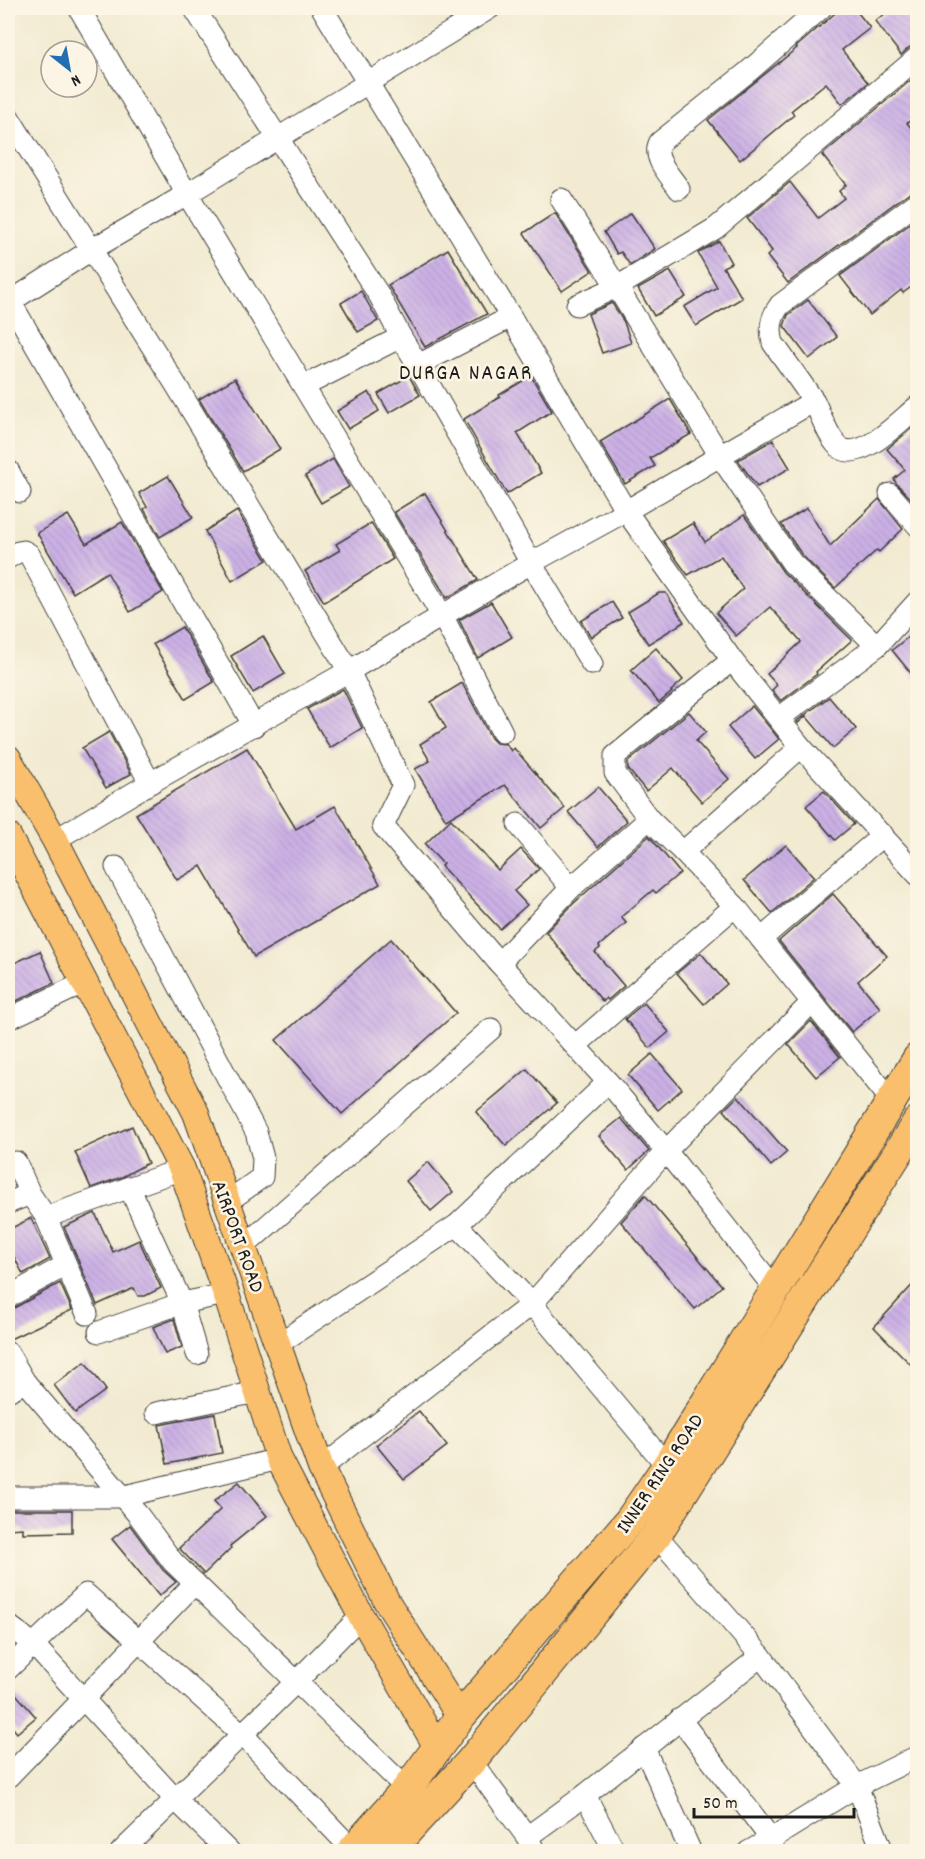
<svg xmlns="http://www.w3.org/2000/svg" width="925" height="1859" viewBox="0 0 925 1859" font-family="Dekko,sans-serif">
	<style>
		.building { fill: url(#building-back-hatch) }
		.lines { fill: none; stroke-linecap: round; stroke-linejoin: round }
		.minor-casing { stroke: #3c3b37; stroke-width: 23 }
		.major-casing { stroke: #3c3b37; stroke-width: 28 }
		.highway-casing { stroke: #3c3b37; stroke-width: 32 }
		.minor { stroke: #fff; stroke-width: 21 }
		.major { stroke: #f9bf6d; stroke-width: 26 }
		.highway { stroke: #f9bf6d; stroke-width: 30 }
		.labels { text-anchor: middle; stroke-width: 5; stroke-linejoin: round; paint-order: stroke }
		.street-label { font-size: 21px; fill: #1c1c1c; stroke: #fcf5e5 }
		.neighbourhood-label { font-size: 22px; letter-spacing: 1.5px; fill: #1c1c1c; stroke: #fcf5e5 }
	</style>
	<defs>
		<pattern id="building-back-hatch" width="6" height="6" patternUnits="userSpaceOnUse" patternTransform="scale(1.5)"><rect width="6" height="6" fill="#ccb1e6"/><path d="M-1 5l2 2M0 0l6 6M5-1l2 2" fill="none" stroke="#af98c5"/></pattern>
	</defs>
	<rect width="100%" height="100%" fill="#fcf5e5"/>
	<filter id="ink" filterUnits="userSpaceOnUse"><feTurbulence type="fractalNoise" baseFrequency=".0167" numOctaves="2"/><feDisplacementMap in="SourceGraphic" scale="12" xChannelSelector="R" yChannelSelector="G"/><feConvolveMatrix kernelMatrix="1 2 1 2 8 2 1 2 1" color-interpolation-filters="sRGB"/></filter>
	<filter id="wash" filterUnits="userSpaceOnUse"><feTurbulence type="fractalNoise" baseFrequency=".008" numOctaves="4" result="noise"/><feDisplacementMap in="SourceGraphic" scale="24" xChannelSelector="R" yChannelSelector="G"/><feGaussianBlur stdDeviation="1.35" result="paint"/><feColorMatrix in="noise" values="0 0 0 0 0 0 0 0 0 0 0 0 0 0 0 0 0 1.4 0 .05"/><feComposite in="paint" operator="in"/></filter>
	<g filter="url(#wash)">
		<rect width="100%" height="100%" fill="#f2ebd2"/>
		<g id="blocks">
			<g class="building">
				<path d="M841,8h13l16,20 -28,22 26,33 -26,21 -16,-21 -35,28 3,4 -54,45 -32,-40 89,-72 -1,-1z"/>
				<path d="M893,8h25v37l-8,2 -9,8 -26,-34z"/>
				<path d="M918,74v41l-11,8 11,13v53l-8,3 -122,91 -21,-27 5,-5 -25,-33 43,-36 28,36 26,-20 -5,-7 7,-6 -24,-30z"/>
				<path d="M555,213l37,58 -30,20 -38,-58z"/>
				<path d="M631,213l24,36 -25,16 -9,-13 -4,2 -13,-22z"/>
				<path d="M918,218v64l-15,11 -2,-3 -31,25 -30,-39z"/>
				<path d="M719,241l12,22 -8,4 19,31 -46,28 -12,-19 33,-20 -19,-34z"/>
				<path d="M448,249l39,65 -62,33 -37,-62z"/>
				<path d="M670,271l16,26 -32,19 -16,-27z"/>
				<path d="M361,291l17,30 -20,11 -17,-29z"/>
				<path d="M808,300l29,37 -28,22 -25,-33 4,-11z"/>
				<path d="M612,303l12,19 7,21 -29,10 -14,-39z"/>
				<path d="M409,376l11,19 -31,18 -11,-19z"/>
				<path d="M531,376l21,35 -35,22 24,40 -34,21 -43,-75 36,-22 -1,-2z"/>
				<path d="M235,378l45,71 -37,22 -44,-72z"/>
				<path d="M369,392l10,19 -31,18 -11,-18z"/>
				<path d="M670,399l21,35 -41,24 5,8 -30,18 -25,-42z"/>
				<path d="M918,423v83l-22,-23 -2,-4 11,-9 -18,-21z"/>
				<path d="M773,440l17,28 -33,19 -19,-27z"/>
				<path d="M333,459l16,28 -28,16 -16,-27z"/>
				<path d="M168,476l25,41 -33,20 -16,-28 3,-2 -8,-14z"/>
				<path d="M425,493l53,87 -31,18 -53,-86z"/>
				<path d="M879,499l24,30 -24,23 -2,-2 -42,38 -33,-33 -21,-31 26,-16 23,38z"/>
				<path d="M237,511l30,49 -35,21 -27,-50z"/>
				<path d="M68,515l18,29 36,-22 41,70 -33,20 -23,-40 -34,21 -36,-60z"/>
				<path d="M744,515l39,57 69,68 -36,32 1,2 -36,27 -9,-11 5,-5 -10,-11 34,-32 -1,-2 -30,-33 -34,29 -20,-23 27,-24 -22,-33 -33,19 -25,-34 30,-18 12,19z"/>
				<path d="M371,523l22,36 -69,43 -19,-31 35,-21 -4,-6z"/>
				<path d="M659,593h7l18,29 -36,22 -20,-32z"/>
				<path d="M491,602l21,35 -34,21 -19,-38z"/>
				<path d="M612,602l10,16 -31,19 -10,-16z"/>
				<path d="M182,627l32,55 -28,17 -33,-55z"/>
				<path d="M918,629v53l-26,-32z"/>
				<path d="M263,636l22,38 -32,19 -22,-37z"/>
				<path d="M656,648l27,32 -12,11 1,1 -13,11 -28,-33z"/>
				<path d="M462,683l29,55 5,5 10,1 5,7 3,-3 51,60 -24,20 -36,-43 -59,35 -31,-51 15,-8 -10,-17 26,-16 -15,-26z"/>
				<path d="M343,689l19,39 -32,20 -23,-39z"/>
				<path d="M829,697l27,32 -23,19 -27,-32 -8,7 -1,-2z"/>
				<path d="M752,706l27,33 -24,20 -27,-32z"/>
				<path d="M689,712l17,20 -10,9 33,38 -27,23 -29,-34 -27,23 -18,-22v-7z"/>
				<path d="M109,732l22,42 -25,14 -24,-40z"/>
				<path d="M247,748l49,81 39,-23 45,78 -126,73 -53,-91 -24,14 -41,-66z"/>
				<path d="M598,787l29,34 -29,26 -30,-35z"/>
				<path d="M824,791l30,33 -19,16 -29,-34z"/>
				<path d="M451,819l47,51 23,-21 18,20 -25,22 13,14 -27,24 -59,-63 2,-2 -18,-20z"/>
				<path d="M649,836l31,37 -24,20 -3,-3 -32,27 5,6 -27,23 1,2 -5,4 29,34 -16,14 -2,-2 -3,4 -57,-70 27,-28z"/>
				<path d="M786,845l28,32 -42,36 -28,-33z"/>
				<path d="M833,894l54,62 -29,25 22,27 -28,24 -73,-91z"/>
				<path d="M391,939l65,74 -114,101 -66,-74z"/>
				<path d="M40,951l14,32 -46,22v-39z"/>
				<path d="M701,953l26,31 -23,20 -27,-31z"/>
				<path d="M644,1003l25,29 -19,16 -25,-29z"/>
				<path d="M811,1021l29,36 -24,20 -28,-33z"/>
				<path d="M652,1054l30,35 -24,21 -30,-35z"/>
				<path d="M527,1069l30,34 -51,43 -30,-34z"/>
				<path d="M738,1096l49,56 -16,14 -47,-56z"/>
				<path d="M621,1118l28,33 -21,19 -29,-34z"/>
				<path d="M132,1126l16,37 -26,14 -31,11 -16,-36z"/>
				<path d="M428,1162l25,30 -22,19 -25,-30z"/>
				<path d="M645,1195l77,91 -27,23 -74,-87z"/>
				<path d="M95,1213l18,39 26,-12 22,48 -16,8h-7l-4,-8 -37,17 -33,-78z"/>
				<path d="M31,1218l19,41 -27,15 -15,-29v-15z"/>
				<path d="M918,1279v93l-44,-45z"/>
				<path d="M60,1283l12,27 -64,30v-30l6,-2z"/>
				<path d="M174,1319l8,28 -17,7 -12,-27z"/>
				<path d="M85,1362l21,28 -31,23 -21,-28z"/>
				<path d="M419,1411l28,35 -43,33 -28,-34z"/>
				<path d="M215,1414l7,39 -55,11 -8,-39z"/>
				<path d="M239,1482l28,34 -37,30 1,2 -27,26 -25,-26 42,-39 -7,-8z"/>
				<path d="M8,1510h64v22l-49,1v-5l-15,1z"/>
				<path d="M130,1525l33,45 13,12 -17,14 -47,-57z"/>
				<path d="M8,1685l28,32 -19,16 -9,-11z"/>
			</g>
		</g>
	</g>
	<g filter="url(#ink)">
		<use href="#blocks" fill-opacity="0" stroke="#3c3b37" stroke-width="1.5"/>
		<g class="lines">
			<defs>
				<g id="minor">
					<path d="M79,8l108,186 303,-186"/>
					<path d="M194,8l185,287 22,42 17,28 93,-48"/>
					<path d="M322,8l189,309 115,194 106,149 69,87 117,128"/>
					<path d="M8,116l168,269 173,286 54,114 -20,41 116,137 109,119 58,69 109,138"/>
					<path d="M679,189c-8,-13 -28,-31 -19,-47l89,-71 72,-63"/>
					<path d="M561,199l56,88 103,169 72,107 85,83 41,-45"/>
					<path d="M10,301l244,425"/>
					<path d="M8,303l83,-53 96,-56 256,423 59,115"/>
					<path d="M577,305l40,-18 99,-59 202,-171"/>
					<path d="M418,365l113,198 61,101"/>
					<path d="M304,386l97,-49"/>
					<path d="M814,401c7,14 12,31 22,43 20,25 65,-25 82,-38"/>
					<path d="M8,470l12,22"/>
					<path d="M890,494l28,32"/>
					<path d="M8,558l10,-6 6,-1 5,3 121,229"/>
					<path d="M779,718l98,-72"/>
					<path d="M518,824l53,64"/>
					<path d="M883,835l-122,104 130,161"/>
					<path d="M55,840l95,-57 199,-112 182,-108 95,-52 188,-110 -41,-58c-4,-15 -2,-26 7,-38l138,-103"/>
					<path d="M683,852l-34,-33 -34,-46v-17l117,-96"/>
					<path d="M116,867l140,265 7,26 -1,19 -35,25"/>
					<path d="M761,939l-26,-33 -52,-54 118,-105"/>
					<path d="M499,963l72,-75 78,-69"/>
					<path d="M8,1019l76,-36"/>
					<path d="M576,1045l159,-139"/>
					<path d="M16,1162l14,32 16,23"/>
					<path d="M129,1187l53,116 44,-9"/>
					<path d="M8,1203l22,-9"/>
					<path d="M457,1225l75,79 135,162"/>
					<path d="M243,1247l248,-218"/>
					<path d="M8,1297l58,-32"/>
					<path d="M87,1314l-41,-97 136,-48"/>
					<path d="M99,1332l83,-29 15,51"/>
					<path d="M278,1344l179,-119 151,-143"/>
					<path d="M8,1353l17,29 114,134 34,46 234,227"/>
					<path d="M8,1391l17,-9"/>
					<path d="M156,1413l101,-21"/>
					<path d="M321,1468l211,-164 134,-153 145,-148"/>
					<path d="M8,1497h113l158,-38"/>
					<path d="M656,1535l105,121 96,130 26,66"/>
					<path d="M8,1625l25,19 142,155 54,53"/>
					<path d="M8,1669l78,-75 156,140 111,116"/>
					<path d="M680,1719l91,120 3,12"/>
					<path d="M644,1748l47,104"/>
					<path d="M471,1761l56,76 8,15"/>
					<path d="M8,1777l187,-194"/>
					<path d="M585,1795l30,57"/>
					<path d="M527,1837l58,-42 176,-139"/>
					<path d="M121,1852l175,-170 65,-66"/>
					<path d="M748,1852l23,-13 86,-53 61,-30"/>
				</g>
				<g id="major">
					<path d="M8,758l47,82 141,273 125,355 66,134 73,115"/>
					<path d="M8,836l174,333 44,125 53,165 82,157 76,131"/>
				</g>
				<g id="highway">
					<path d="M351,1852l56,-63 53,-72 170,-197 37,-54 251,-408"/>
					<path d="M388,1852l83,-91 185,-226 262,-414"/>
				</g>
			</defs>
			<use href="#minor" class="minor-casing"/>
			<use href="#major" class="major-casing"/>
			<use href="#highway" class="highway-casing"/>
			<use href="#minor" class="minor"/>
			<use href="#major" class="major"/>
			<use href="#highway" class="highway"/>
		</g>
	</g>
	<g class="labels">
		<g class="street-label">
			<text transform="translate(239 1236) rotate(70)" y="7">AIRPORT ROAD</text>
			<text transform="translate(659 1473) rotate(-56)" y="7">INNER RING ROAD</text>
		</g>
		<g class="neighbourhood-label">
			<text x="466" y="379">DURGA NAGAR</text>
		</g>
	</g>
	<rect width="925" height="1859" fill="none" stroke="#fcf5e5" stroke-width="30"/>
	<g transform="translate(69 69) rotate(149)"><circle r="28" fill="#fcf5e5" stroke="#a29e95" stroke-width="1.5"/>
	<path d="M0-4.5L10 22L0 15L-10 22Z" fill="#1f6fb2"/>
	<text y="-9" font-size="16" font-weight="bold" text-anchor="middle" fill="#1c1c1c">N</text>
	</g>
	<path d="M694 1808v9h160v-9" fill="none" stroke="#1c1c1c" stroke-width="3"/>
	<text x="703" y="1808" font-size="18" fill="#1c1c1c" stroke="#fcf5e5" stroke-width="4.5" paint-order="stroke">50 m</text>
</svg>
